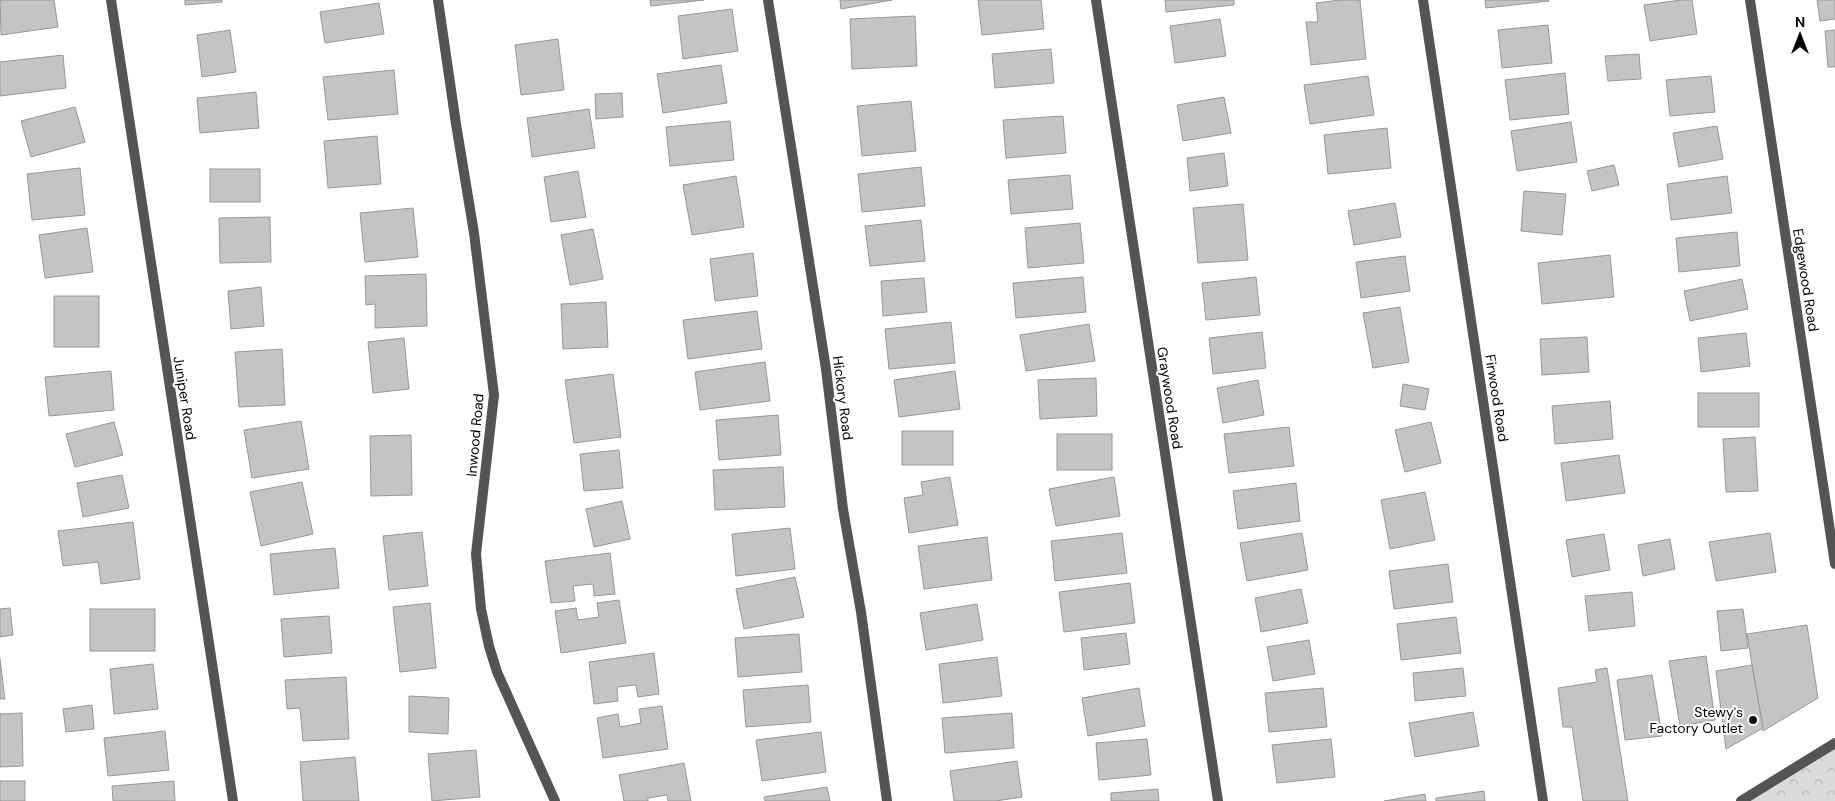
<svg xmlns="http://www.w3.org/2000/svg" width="1835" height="801" viewBox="0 0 1835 801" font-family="'DM Sans',sans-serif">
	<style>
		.forest { fill: url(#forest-crowns) }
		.building { fill: #c4c4c4; stroke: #989898 }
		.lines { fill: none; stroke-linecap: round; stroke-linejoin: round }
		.minor { stroke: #545454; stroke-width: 10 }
		.tertiary { stroke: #545454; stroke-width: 10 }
		.poi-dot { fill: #000; stroke: #fff; stroke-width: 2 }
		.labels { text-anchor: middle; stroke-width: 4; stroke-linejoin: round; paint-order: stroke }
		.street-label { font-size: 14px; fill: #000; stroke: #fff }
		.poi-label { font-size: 14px; fill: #000; stroke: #fff; text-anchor: end }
	</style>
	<defs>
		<pattern id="forest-crowns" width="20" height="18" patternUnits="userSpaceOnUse" patternTransform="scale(1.25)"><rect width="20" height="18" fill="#dbdbdb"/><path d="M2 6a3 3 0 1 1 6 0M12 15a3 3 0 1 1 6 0" fill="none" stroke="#bababa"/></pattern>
	</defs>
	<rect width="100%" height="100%" fill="#fff"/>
	<path class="forest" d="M1835,743v58h-94z"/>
	<g class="building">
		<path d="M0,0h54l4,27 -57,8z"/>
		<path d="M185,0h37v2l-37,3z"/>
		<path d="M650,0h54l-53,6z"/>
		<path d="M840,0h52l-51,9z"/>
		<path d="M978,0h63l3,29 -62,6z"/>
		<path d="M1165,0h69v5l-68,7z"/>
		<path d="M1340,0h20l6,59 -55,6 -5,-43h12l-2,-19z"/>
		<path d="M1485,0h64v1l-63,7z"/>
		<path d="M1681,0h11l5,34 -47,7 -6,-36z"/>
		<path d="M1817,0h18v19l-15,2z"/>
		<path d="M379,3l5,31 -59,9 -5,-31z"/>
		<path d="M732,9l6,42 -55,8 -5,-43z"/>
		<path d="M915,16l2,50 -65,3 -2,-50z"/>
		<path d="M1220,19l6,37 -51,7 -5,-37z"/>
		<path d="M1548,25l4,38 -50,5 -4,-38z"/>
		<path d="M230,30l6,42 -34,5 -5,-42z"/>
		<path d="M1835,30v37h-7l-3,-36z"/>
		<path d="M558,39l6,51 -43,5 -6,-50z"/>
		<path d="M1051,49l3,34 -59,5 -3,-34z"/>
		<path d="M1639,54l2,25 -33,2 -3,-25z"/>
		<path d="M63,55l3,33 -66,8v-34z"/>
		<path d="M721,65l6,38 -64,10 -6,-39z"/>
		<path d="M394,70l4,44 -70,6 -5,-43z"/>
		<path d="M1565,73l4,41 -59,6 -5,-40z"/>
		<path d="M1368,76l6,39 -64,9 -6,-39z"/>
		<path d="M1711,76l4,36 -45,4 -4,-36z"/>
		<path d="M256,92l3,36 -59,5 -3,-35z"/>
		<path d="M622,93l1,24 -27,2 -1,-25z"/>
		<path d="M1224,97l7,36 -48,8 -6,-36z"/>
		<path d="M911,101l5,50 -54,5 -5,-50z"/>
		<path d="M75,107l10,35 -54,15 -10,-36z"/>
		<path d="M589,109l6,39 -63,9 -5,-39z"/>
		<path d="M1063,116l3,37 -60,5 -3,-38z"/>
		<path d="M730,121l4,39 -64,6 -4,-39z"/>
		<path d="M1571,122l6,40 -60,9 -6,-40z"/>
		<path d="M1717,126l6,33 -44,8 -6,-34z"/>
		<path d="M1387,128l4,40 -63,6 -4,-39z"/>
		<path d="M377,136l4,48 -53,4 -4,-47z"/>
		<path d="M1224,153l4,33 -38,5 -3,-33z"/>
		<path d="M1614,165l5,20 -27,6 -5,-20z"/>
		<path d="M921,167l4,39 -63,6 -4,-38z"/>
		<path d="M80,168l5,47 -53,5 -5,-46z"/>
		<rect x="210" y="169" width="50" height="33"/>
		<path d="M578,171l8,46 -35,5 -7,-45z"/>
		<path d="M1070,175l3,34 -62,5 -3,-34z"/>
		<path d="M736,176l8,51 -52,8 -9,-50z"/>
		<path d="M1727,176l5,37 -61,7 -4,-36z"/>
		<path d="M1524,191l42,3 -4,41 -41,-4z"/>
		<path d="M1395,203l6,34 -47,8 -6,-34z"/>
		<path d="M1243,204l5,56 -50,3 -5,-55z"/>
		<path d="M413,208l5,49 -53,5 -5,-49z"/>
		<path d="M270,217l1,45 -51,1 -1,-45z"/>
		<path d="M921,220l4,41 -55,5 -5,-40z"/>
		<path d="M1080,223l4,40 -56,5 -3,-40z"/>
		<path d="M87,228l6,44 -48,6 -6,-43z"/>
		<path d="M593,229l10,50 -33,6 -9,-50z"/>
		<path d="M1737,232l3,34 -61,6 -3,-34z"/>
		<path d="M753,253l5,43 -43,5 -5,-42z"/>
		<path d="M1610,255l4,42 -72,7 -4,-41z"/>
		<path d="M1405,256l5,35 -49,7 -5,-36z"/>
		<path d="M426,274l1,52 -52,2v-24l-9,1 -1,-29z"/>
		<path d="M1083,277l3,35 -70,6 -3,-35z"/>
		<path d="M1256,277l4,38 -54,5 -4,-37z"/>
		<path d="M924,278l3,34 -44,4 -2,-35z"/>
		<path d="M1742,279l6,30 -58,12 -6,-30z"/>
		<path d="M261,287l3,39 -33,3 -3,-38z"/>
		<rect x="54" y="296" width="45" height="51"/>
		<path d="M606,302l2,45 -45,2 -2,-45z"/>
		<path d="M1400,307l9,55 -36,6 -10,-55z"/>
		<path d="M757,311l5,38 -74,10 -5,-39z"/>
		<path d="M951,322l4,41 -66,6 -4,-40z"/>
		<path d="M1089,324l6,37 -69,10 -6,-36z"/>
		<path d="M1262,332l4,36 -53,6 -4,-36z"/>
		<path d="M1746,333l4,33 -49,6 -3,-34z"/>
		<path d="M1587,337l2,35 -47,3 -2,-36z"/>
		<path d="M404,338l5,51 -36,4 -5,-51z"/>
		<path d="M282,349l3,56 -46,2 -4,-55z"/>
		<path d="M765,362l5,39 -70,9 -5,-38z"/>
		<path d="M111,371l3,39 -65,6 -4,-39z"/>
		<path d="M955,371l5,38 -61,8 -5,-37z"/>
		<path d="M613,374l8,63 -47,6 -9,-63z"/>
		<path d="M1096,378l1,38 -57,3 -2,-39z"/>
		<path d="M1258,380l6,35 -41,8 -6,-35z"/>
		<path d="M1403,384l26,5 -4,21 -25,-4z"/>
		<rect x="1698" y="393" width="61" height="34"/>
		<path d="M1610,401l3,38 -58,5 -3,-38z"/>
		<path d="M778,415l3,40 -62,5 -3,-40z"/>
		<path d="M301,421l8,48 -57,9 -8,-48z"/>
		<path d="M114,422l9,33 -48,12 -9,-33z"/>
		<path d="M1431,422l10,41 -36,9 -10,-42z"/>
		<path d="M1289,427l5,39 -65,7 -5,-39z"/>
		<rect x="902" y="431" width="51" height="34"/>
		<rect x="1057" y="434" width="55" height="36"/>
		<path d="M411,435l1,60 -41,1 -1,-60z"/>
		<path d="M1755,437l3,54 -32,1 -3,-53z"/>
		<path d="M619,450l4,38 -39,3 -4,-37z"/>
		<path d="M1619,455l6,38 -59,8 -5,-38z"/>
		<path d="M783,467l2,40 -70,3 -2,-40z"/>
		<path d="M122,475l7,33 -46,9 -6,-34z"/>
		<path d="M950,477l8,48 -49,8 -5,-35 19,-3 -2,-13z"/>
		<path d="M1114,477l6,39 -64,10 -7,-37z"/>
		<path d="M302,482l11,52 -52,12 -11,-54z"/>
		<path d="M1296,483l4,38 -62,8 -5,-38z"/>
		<path d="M1425,492l10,48 -45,9 -9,-49z"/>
		<path d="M622,501l8,38 -36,8 -8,-38z"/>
		<path d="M133,522l7,57 -39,5 -3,-22 -35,4 -5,-35z"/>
		<path d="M790,528l5,41 -59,7 -4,-42z"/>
		<path d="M422,532l6,54 -39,4 -6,-54z"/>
		<path d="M1122,533l5,40 -72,8 -4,-40z"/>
		<path d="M1302,533l6,37 -61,11 -7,-38z"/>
		<path d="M1770,533l6,39 -60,9 -7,-39z"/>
		<path d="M1604,534l6,36 -38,7 -6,-37z"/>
		<path d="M987,537l5,43 -68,9 -6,-43z"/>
		<path d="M1670,539l5,30 -32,7 -5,-31z"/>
		<path d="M335,548l4,40 -65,7 -4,-41z"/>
		<path d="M610,553l5,41 -21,2 -1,-12 -20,2 2,15 -24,2 -6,-42z"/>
		<path d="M1448,564l5,38 -59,7 -5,-38z"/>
		<path d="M795,577l9,40 -60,12 -8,-40z"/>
		<path d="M1130,583l5,40 -71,9 -5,-40z"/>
		<path d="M1301,589l7,34 -47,9 -6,-34z"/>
		<path d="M1632,592l3,34 -46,5 -4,-35z"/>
		<path d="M619,600l7,43 -65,10 -6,-42 21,-3 2,12 21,-3 -2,-14z"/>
		<path d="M430,603l6,65 -36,4 -7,-65z"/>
		<path d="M977,604l6,36 -57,10 -6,-37z"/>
		<path d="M10,608l3,27 -13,2v-28z"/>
		<rect x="90" y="609" width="65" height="42"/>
		<path d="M1743,609l5,39 -27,3 -4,-40z"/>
		<path d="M329,616l3,37 -48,4 -3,-38z"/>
		<path d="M1456,617l5,36 -60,7 -4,-36z"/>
		<path d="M1807,625l11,73 -55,33 -16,-97z"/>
		<path d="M1126,633l4,31 -46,6 -3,-32z"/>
		<path d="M799,634l3,38 -64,5 -3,-39z"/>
		<path d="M1309,640l6,34 -42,7 -6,-34z"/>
		<path d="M654,653l5,41 -21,3 -2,-12 -19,2 1,14 -24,3 -5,-42z"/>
		<path d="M1706,656l9,64 -35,6 -11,-65z"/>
		<path d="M997,657l5,39 -59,7 -4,-39z"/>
		<path d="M0,659l5,40h-5z"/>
		<path d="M153,664l5,45 -44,5 -4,-45z"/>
		<path d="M1752,665l11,63 -37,21 -10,-78z"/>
		<path d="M1463,668l3,28 -51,5 -2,-28z"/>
		<path d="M1607,668l21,133h-45l-11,-74h-9l-5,-39 39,-6 -2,-12z"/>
		<path d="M1652,675l10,61 -37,4 -8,-60z"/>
		<path d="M346,677l3,62 -46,2 -3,-33 -13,1 -2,-29z"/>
		<path d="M808,685l3,37 -65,5 -3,-37z"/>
		<path d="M1139,688l6,38 -57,10 -6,-38z"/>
		<path d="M1323,688l4,39 -58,5 -4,-39z"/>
		<path d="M409,696l40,2 -1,36 -39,-2z"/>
		<path d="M92,705l2,24 -28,3 -3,-23z"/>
		<path d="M662,706l6,43 -65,9 -6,-40 21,-4 2,13 21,-4 -2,-14z"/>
		<path d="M1473,712l6,34 -64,11 -6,-34z"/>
		<path d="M22,713l1,53 -23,1v-53z"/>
		<path d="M1012,713l2,35 -69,5 -3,-35z"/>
		<path d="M165,731l4,39 -61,6 -4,-38z"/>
		<path d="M821,732l5,40 -64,9 -6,-41z"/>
		<path d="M1147,739l4,36 -52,5 -3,-37z"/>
		<path d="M1331,739l4,38 -58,6 -5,-38z"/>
		<path d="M476,750l4,47 -48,4 -4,-47z"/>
		<path d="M355,757l4,44h-56l-3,-39z"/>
		<path d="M1017,761l5,36 -26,4h-42l-4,-30z"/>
		<path d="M684,763l7,38h-23l-1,-6 -19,3v3h-24l-5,-26z"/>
		<rect x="0" y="781" width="25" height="20"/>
		<path d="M174,781l1,20h-62l-1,-15z"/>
		<path d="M827,787l3,14h-65l-1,-4z"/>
		<path d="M1158,789l1,12h-48v-8z"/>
		<path d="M1484,791l1,10h-49v-3z"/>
		<path d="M1425,794l1,7h-42z"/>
	</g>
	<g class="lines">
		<g class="minor">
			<path d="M111,0l122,801"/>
			<path d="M438,0l18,124 18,109 20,162 -18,159 5,55 8,37 8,26 58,129"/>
			<path d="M768,0l58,369 17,140 18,103 26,189"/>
			<path d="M1096,0l122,801"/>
			<path d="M1423,0l120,801"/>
			<path d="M1750,0l85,564"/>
		</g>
		<path class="tertiary" d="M1741,801l94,-58"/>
	</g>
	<circle class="poi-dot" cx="1753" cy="720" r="5"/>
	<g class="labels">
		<g class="street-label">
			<text transform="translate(1806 280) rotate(81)" y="5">Edgewood Road</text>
			<text transform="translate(185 398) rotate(81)" y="5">Juniper Road</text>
			<text transform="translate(843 398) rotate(83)" y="5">Hickory Road</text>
			<text transform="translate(1170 398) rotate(81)" y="5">Graywood Road</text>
			<text transform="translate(1497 398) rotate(81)" y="5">Firwood Road</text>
			<text transform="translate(475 435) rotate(-85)" y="5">Inwood Road</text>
		</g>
		<g class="poi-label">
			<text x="1743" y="717">Stewy's<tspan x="1743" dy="16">Factory Outlet</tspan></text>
		</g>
	</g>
	<g transform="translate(1800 35)" stroke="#ffffff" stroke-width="4" paint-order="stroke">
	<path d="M0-4L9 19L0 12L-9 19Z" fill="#000000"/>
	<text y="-8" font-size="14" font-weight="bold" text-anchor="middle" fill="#000000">N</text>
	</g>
</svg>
